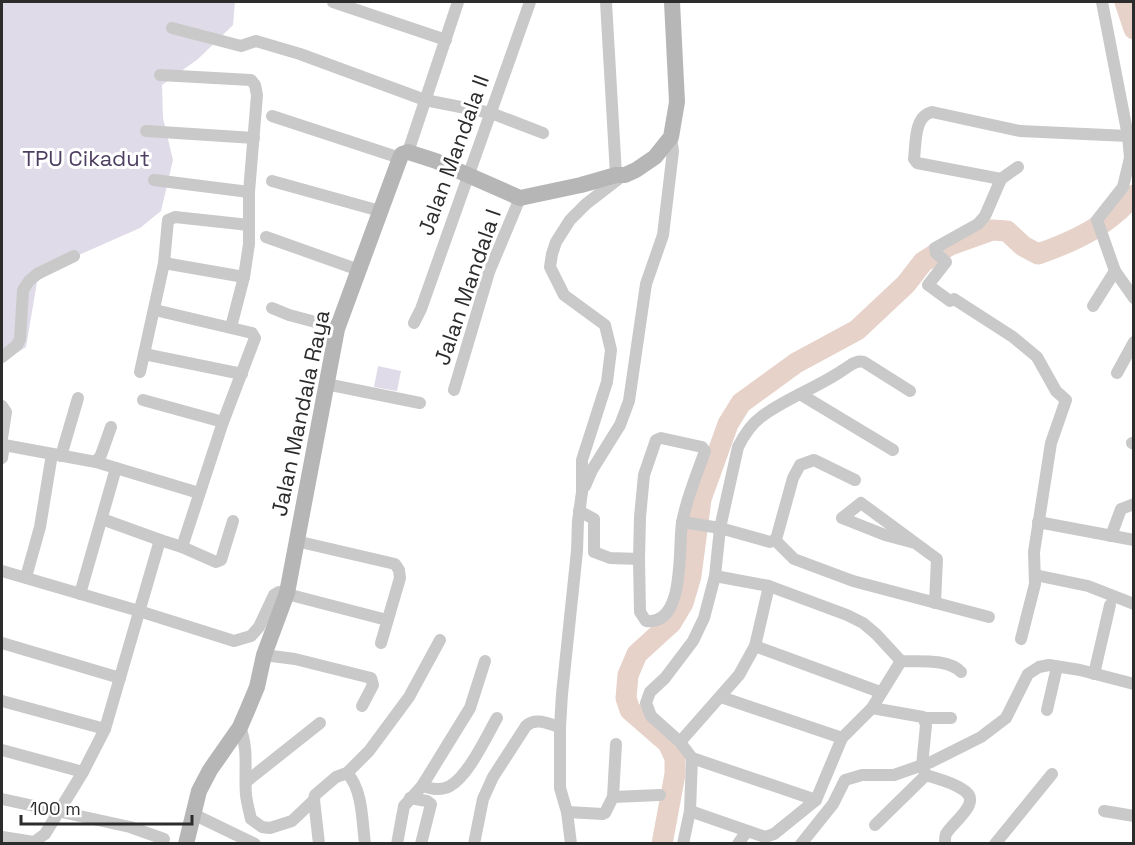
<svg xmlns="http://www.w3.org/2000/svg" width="1135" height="845" viewBox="0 0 1135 845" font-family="'Space Grotesk',sans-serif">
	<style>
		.green { fill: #e0dbe8 }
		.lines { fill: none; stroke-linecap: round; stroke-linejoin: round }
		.river { stroke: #e6d2c9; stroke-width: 21 }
		.street { stroke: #c9c9c9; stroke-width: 12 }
		.secondary { stroke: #b6b6b6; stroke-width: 16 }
		.labels { text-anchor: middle; stroke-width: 6; stroke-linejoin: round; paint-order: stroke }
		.street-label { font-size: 22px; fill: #2c2c2c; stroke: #fff }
		.park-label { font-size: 22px; fill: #4e3f62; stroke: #fff }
	</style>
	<rect width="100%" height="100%" fill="#fff"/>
	<g class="green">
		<path d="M2,2h233l-2,23 -35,34 -36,26 1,33 10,42 -12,51 -21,17 -77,34 -26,20 -11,65 -24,15z"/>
		<path d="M378,366l23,5 -4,20 -23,-4z"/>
	</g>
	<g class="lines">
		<g class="river">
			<path d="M1125,2l9,27"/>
			<path d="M662,844l13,-70v-16l-7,-15 -38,-33 -4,-12 2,-23 9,-21 34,-31 12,-20 8,-27 10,-77 27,-75 13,-21 55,-40 61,-33 49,-46 17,-22 27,-17 42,-15 15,1 16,15 15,8c38,-13 70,-29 96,-59"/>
		</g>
		<g class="street">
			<path d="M333,2l113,38"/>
			<path d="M606,2l10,173"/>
			<path d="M1102,2l26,134 2,22 -7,29 -26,33 18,51 19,27"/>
			<path d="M172,28l69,18 15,-5 44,13 125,46 66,13 52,20"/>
			<path d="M160,75l91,5 4,5 2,10 -8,97v52l-5,33 -13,50"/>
			<path d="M272,116l128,42"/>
			<path d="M146,131l108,7"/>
			<path d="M408,152l50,-150"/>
			<path d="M1018,167l-17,12 -16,37 -7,8 -43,24 1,5 10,9 -18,23 22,16 4,-2 59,38 24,20 19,34 10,9 -15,43 -17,109 1,32 -14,55"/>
			<path d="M1001,179l-84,-16 -3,-4c2,-16 0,-43 18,-47l88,19 108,5"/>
			<path d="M154,180l95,12"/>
			<path d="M272,181l108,30"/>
			<path d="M266,237l93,33"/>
			<path d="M164,263l80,14"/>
			<path d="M1093,306l22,-35"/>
			<path d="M272,308l17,7 49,13"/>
			<path d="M155,310l97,23 3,5 -32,84 -41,125 34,15 5,-2 12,-39"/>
			<path d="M414,323l7,-14 109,-307"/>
			<path d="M2,357l15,-12 3,-6 3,-49 6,-9 8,-7 37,-18"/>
			<path d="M140,372l4,-18"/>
			<path d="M1117,373l17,-31"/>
			<path d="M242,374l-98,-20 20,-91 4,-43 7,-3 74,8"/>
			<path d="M326,384l94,19"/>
			<path d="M454,390l35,-118 31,-74"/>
			<path d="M800,394l93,56"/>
			<path d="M143,400l80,22"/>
			<path d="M2,406l4,6 -4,26"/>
			<path d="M661,438l41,9 3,4c-8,23 -19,48 -23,72 -4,24 4,103 -36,98l-6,-9 -1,-53 1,-42 4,-42 12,-35z"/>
			<path d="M1132,443l2,1"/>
			<path d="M61,456l17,-58"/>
			<path d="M2,458l2,-13 92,17 103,31"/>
			<path d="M96,462l5,-7 10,-28"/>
			<path d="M585,486l7,-16 28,-45 9,-24 17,-117 17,-49 10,-84 -2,-14"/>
			<path d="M579,511l15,8v33l16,6 29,1"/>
			<path d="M102,519l58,21"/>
			<path d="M682,522l38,6 50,14 5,-2 2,-4 16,-58 7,-13 14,-5 41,20"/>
			<path d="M1038,522l96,18"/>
			<path d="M1111,536l10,-27 13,-5"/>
			<path d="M775,540l19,19 59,22 136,36"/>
			<path d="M296,541l99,23 4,6 1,8 -19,65"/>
			<path d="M915,543l-30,-8 -43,-17 19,-15 76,56 -2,44"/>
			<path d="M2,571l137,40 95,30 17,-5 8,-9 15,-32 5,-3 108,28"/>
			<path d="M1035,575l53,11 46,18"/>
			<path d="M715,576l54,10 78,29 16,8 13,11 25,27c17,1 47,-3 60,11"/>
			<path d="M26,577l14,-50 12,-73"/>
			<path d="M80,594l36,-126"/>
			<path d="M2,643l118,35"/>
			<path d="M755,646l125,46"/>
			<path d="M264,655l31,4 76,19 2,7 -11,21"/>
			<path d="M1094,674l16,-69"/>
			<path d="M721,697l121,41"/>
			<path d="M2,701l103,28"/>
			<path d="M872,708l51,9 3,8 -4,41 4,9c12,4 26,7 36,14 23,13 -10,33 -16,45 -1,2 -1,7 -1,10"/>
			<path d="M1047,710l10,-43"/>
			<path d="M924,718h27"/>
			<path d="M240,727c9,23 4,44 6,68 1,8 3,16 5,24l11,8 8,1 22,-7 22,-21 1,-5 21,-18 11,-4 22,-22 40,-54 31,-57"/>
			<path d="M680,742l59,-67 16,-29 14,-60"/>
			<path d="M2,750l81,22"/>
			<path d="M692,758l124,42"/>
			<path d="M347,773c16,17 15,48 18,71"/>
			<path d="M247,781l73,-58"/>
			<path d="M422,786c10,3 19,5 28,0 19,-11 36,-49 47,-68"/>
			<path d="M613,797l3,-53"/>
			<path d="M410,798l17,3 4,3 -10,40"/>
			<path d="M2,799l128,28 34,12"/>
			<path d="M314,800l5,44"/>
			<path d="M690,811l75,26 9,-3 42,-34 26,-62 30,-30 29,-47"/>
			<path d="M1104,811l30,5"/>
			<path d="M567,812l36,2 2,-1 8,-16 47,-2"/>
			<path d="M195,815l60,29"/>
			<path d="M875,825l51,-50"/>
			<path d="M2,837l32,5 11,-8 38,-62 22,-43 55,-189 22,7"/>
			<path d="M397,844l7,-38 18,-20 48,-78 15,-47"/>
			<path d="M474,844l9,-45 10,-22 33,-51c10,-9 22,-2 34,1"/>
			<path d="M571,844l-4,-32 -7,-24v-61l2,-33 15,-143 1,-30 4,-29v-32l25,-78 4,-32 -6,-25 -41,-30 -14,-28 2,-13 4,-12 14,-22 16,-16 35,-27"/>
			<path d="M683,844l7,-33 2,-53 -12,-16 -29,-26 -5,-13 4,-11 15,-14 28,-37 11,-23 11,-42 5,-48 18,-81c6,-12 12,-22 23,-30 25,-19 56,-29 82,-47 7,-4 12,-10 21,-8l46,29"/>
			<path d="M738,844l9,-13"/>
			<path d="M801,844l32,-40 12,-24 17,-5h32l37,-13 50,-25 25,-19 22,-44 11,-7 10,-2 31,5 54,14"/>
			<path d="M995,844l57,-70"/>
		</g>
		<path class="secondary" d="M186,844l13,-53 11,-21 30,-43 7,-16 10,-24 7,-32 23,-62 50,-264 63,-171 2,-4 6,-2 28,9 84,37 61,-13 35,-10h9l11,-5 19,-13 16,-20 6,-35 -5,-100"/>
	</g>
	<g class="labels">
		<g class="street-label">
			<text transform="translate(453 155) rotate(-70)" y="8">Jalan Mandala II</text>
			<text transform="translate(467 287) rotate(-71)" y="8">Jalan Mandala I</text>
			<text transform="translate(300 413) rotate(-78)" y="8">Jalan Mandala Raya</text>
		</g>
		<g class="park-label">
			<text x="86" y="166">TPU Cikadut</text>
		</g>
	</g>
	<rect width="1135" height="845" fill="none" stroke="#2c2c2c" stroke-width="6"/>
	<path d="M21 815v9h171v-9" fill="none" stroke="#2c2c2c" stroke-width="3"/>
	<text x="30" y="815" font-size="18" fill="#2c2c2c" stroke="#ffffff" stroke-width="4.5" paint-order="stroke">100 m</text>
</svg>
